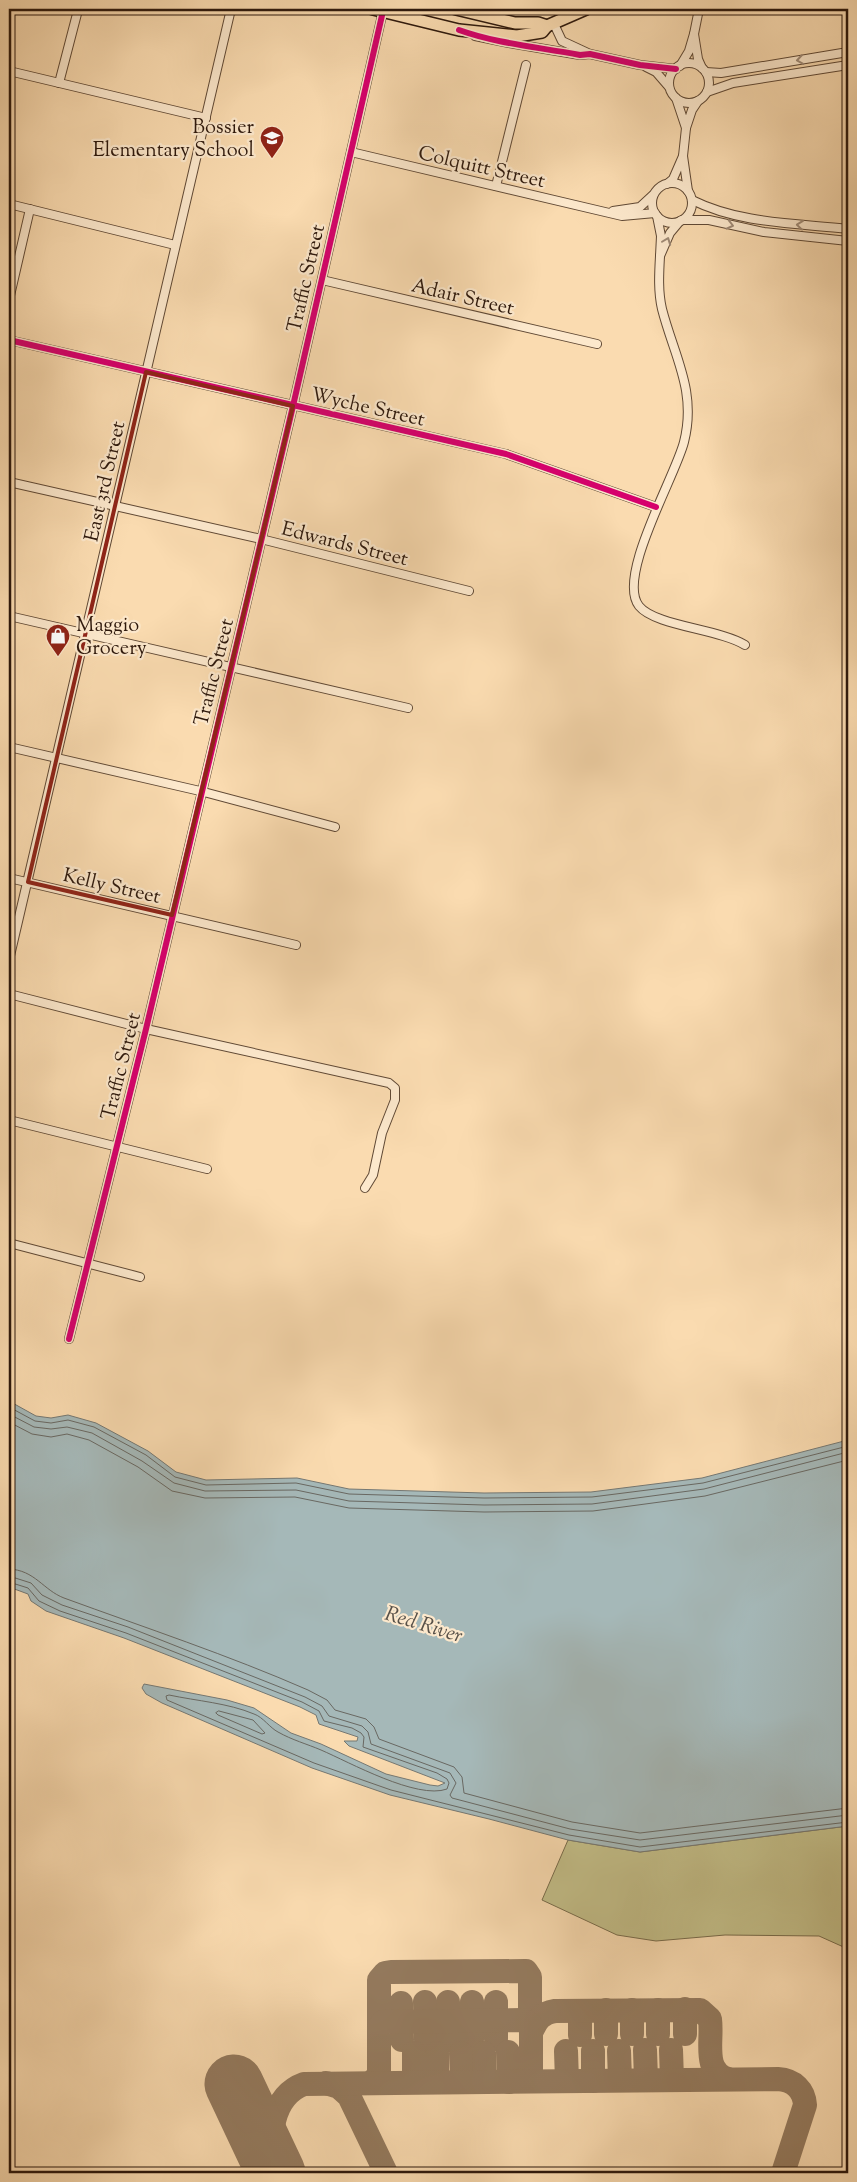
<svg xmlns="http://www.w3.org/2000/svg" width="857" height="2182" viewBox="0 0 857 2182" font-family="'Sorts Mill Goudy',serif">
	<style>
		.green { fill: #c3be88; stroke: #786b4a }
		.water { fill: #a5b8b8; stroke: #757873 }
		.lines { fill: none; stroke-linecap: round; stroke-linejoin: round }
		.shore { stroke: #696862; stroke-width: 1 }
		.taxiway { stroke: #947a5e; stroke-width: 24 }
		.runway { stroke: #947a5e; stroke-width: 59 }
		.minor-casing { stroke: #604935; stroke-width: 10 }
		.primary-casing { stroke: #2d180c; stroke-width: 14 }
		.minor { stroke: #fce8cc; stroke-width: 8 }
		.primary { stroke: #fadbb0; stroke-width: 11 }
		.cycleway-casing { stroke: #fce8cc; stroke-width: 9 }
		.cycleway { stroke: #d6006c; stroke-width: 6 }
		.oneway { stroke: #9f8a76 }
		.marked { fill: none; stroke: #8f2418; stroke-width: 4; stroke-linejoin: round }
		.labels { text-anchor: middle; stroke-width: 4.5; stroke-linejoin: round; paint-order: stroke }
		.poi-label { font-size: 20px; fill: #2d180c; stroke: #fce8cc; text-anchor: end }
		.street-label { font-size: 20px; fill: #2d180c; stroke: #fce8cc }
		.water-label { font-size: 21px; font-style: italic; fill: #575048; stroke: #fce8cc }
	</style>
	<rect width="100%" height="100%" fill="#fadbb0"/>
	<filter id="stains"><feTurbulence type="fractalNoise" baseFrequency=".004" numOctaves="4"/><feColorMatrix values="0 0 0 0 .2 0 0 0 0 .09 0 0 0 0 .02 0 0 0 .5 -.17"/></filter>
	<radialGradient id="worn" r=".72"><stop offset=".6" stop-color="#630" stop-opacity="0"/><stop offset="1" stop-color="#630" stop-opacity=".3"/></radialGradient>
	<path class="green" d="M848,1826v123l-29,-13 -94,-1 -69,6 -39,-6 -75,-35 26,-60 72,12z"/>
	<path class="water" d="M9,1401l27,15 15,2 17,-3 28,8 52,28 28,21 30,8 91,-2 52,11 135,4 107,-1 111,-14 146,-38v386l-208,26 -72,-12 -79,-21 -99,-24 -78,-27 -150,-65 -16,-9 -4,-6 2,-4 83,16 27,8 37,25 30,11 65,30 44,11 8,1 7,-3 -96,-37 -5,-5h13l1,-4 -39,-13 -3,-9 -16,-8 -176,-69 -78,-27 -15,-10 -3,-7 -19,-7z"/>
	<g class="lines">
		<g class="shore">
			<path d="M9,1407l26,14 16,2 17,-3 26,7 52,28 29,22 31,8 90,-2 53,11 135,4 108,-1 111,-14 145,-37"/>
			<path d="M9,1414l25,13 17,2 16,-2 25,6 50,28 32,22 31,8 91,-1 53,11 135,4 108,-1 112,-15 144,-37"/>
			<path d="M9,1422l23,12 19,3 16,-3 22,6 49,27 34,24 33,7 90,-1 54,11 135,4 109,-1 112,-15 143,-36"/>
			<path d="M9,1569c26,1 34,21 55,29 82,30 164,57 244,92l19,10 8,10 31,9 8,8 5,12 75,28 8,10 2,16 108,29 68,11 208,-25"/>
			<path d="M9,1576l22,7 11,12 20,10 66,22 177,70 17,9 7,10 33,10 6,6 3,12 79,29 6,10 -6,12 2,3 118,31 70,11 208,-25"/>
			<path d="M9,1582l19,6 11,13 21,10 66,22 176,69 17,9 5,10 28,7 9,5 3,4 -1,10 74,26 10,6 2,4 -2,6c-30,11 -98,-27 -126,-39 -14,-6 -29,-10 -43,-18 -8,-4 -15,-15 -24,-18 -26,-11 -57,-13 -85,-19l-3,1 1,4 147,63 77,27 178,45 71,12 208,-25"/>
			<path d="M219,1711l34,9 12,13 -3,1 -44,-19 -2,-2z"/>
		</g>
		<g class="taxiway">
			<path d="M425,2002l1,38"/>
			<path d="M448,2002l1,38"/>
			<path d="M472,2002v38"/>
			<path d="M496,2002v37"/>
			<path d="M401,2003l1,37"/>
			<path d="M685,2009v25"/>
			<path d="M606,2010v24"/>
			<path d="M632,2010v24"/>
			<path d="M658,2010v24"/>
			<path d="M580,2011v24"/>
			<path d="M379,2028v-48l6,-7 6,-1 135,-1 4,6v37l-2,4 -5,2"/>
			<path d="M531,2033c5,-12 10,-20 24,-22l145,-1 10,9c3,22 -8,52 18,60"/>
			<path d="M645,2050l1,30"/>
			<path d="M671,2050l1,30"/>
			<path d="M566,2051l1,30"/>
			<path d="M593,2051v30"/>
			<path d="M619,2051l1,29"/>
			<path d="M508,2052l1,30"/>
			<path d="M414,2053v29"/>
			<path d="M437,2053v29"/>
			<path d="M461,2053l1,29"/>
			<path d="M484,2053l1,29"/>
			<path d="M326,2083l13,4 10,9 37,77"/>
			<path d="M371,2083l8,-8v-47l4,-6 140,-2 8,5v46l-2,5 -8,5"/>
			<path d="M274,2169c-6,-30 -3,-73 30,-85l474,-5c16,1 26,11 27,26l-22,68"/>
		</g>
		<path class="runway" d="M234,2084l42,89"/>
		<defs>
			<g id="minor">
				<path d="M554,24l8,17 28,13"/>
				<path d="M694,34l5,-25"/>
				<path d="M475,36l34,7 71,12 10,-1 50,11 36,4"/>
				<circle cx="689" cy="83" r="20"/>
				<path d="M680,66l9,-15 5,-17 4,25 4,9"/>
				<path d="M646,67l10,5 13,15"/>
				<path d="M9,71l197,47"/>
				<path d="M706,72l15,1 127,-21"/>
				<path d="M59,83l19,-73"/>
				<path d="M707,92l26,-9 115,-18"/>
				<path d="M676,98l10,30 6,-18 6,-9"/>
				<path d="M351,152l271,64 33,-3"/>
				<path d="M683,156l3,-28"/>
				<circle cx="672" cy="203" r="20"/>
				<path d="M667,184l6,-5 10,-23 5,35"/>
				<path d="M496,186l30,-121"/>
				<path d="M692,200c48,24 104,23 156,29"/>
				<path d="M9,204l166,41"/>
				<path d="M613,211l27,-4 13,-12"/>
				<path d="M657,216l4,20 -1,20 10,-23 10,-12"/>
				<path d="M682,220h27l55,12 84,9"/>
				<path d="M660,256c-1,18 -2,36 2,53 12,47 35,82 22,133 -8,33 -68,135 -45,164 16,20 80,23 106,39"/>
				<path d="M322,280l275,64"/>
				<path d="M9,300l21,-91"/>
				<path d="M9,340l497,114 150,53"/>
				<path d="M9,482l252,57 208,52"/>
				<path d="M9,616l399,92"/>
				<path d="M9,747l191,44 135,36"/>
				<path d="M9,878l287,67"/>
				<path d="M9,960l222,-951"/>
				<path d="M9,994l137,35 243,54 6,5v12l-13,33 -9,42 -8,13"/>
				<path d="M9,1120l198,49"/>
				<path d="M9,1243l131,34"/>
				<path d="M69,1339l77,-310 147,-623 90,-395"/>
			</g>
			<g id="primary">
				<path d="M9,9h1"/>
				<path d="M373,9l86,21 58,6 25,-4 5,-6 39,-17"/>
				<path d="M456,9l59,14h23l9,3"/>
			</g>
		</defs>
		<use href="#minor" class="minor-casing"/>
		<use href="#primary" class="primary-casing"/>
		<use href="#minor" class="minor"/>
		<use href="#primary" class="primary"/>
		<defs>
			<g id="cycleway">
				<path d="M459,30c39,14 80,17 121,25l10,-1 50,11 36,4"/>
				<path d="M9,340l497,114 150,53"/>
				<path d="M69,1339l77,-310 147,-623 90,-395"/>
			</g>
		</defs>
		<use href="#cycleway" class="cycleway-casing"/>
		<use href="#cycleway" class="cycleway"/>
	</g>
	<defs><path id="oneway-chevron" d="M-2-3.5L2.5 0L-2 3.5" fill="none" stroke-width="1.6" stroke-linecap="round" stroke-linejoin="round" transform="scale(1.25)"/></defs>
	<g class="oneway">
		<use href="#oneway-chevron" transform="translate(800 60) rotate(171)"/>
		<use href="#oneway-chevron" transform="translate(730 225) rotate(14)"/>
		<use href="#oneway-chevron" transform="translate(800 225) rotate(-174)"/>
		<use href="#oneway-chevron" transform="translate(667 241) rotate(-69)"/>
	</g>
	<path class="marked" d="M146,372l147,34 -121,509 -144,-33z"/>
	<defs>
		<symbol id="school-pin" viewBox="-11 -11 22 30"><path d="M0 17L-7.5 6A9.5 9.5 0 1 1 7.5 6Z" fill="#8f2418" stroke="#fce8cc"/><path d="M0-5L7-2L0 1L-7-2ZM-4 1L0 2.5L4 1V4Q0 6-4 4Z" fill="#fff"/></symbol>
		<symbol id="shop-pin" viewBox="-11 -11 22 30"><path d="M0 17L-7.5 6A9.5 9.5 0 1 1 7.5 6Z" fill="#8f2418" stroke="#fce8cc"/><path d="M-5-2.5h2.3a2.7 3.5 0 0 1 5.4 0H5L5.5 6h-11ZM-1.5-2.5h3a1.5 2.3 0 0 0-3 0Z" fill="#fff"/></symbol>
	</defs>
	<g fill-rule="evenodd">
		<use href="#school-pin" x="258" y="124" width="28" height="38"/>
		<use href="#shop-pin" x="44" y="622" width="28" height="38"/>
	</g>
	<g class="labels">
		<g class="poi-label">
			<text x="254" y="133">Bossier<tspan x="254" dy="23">Elementary School</tspan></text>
			<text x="76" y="631" text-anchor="start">Maggio<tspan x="76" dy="23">Grocery</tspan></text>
		</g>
		<g class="street-label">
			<text transform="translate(482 166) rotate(13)" y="7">Colquitt Street</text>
			<text transform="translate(305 278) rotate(-77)" y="7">Traffic Street</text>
			<text transform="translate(463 296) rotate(13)" y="7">Adair Street</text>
			<text transform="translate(368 406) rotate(13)" y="7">Wyche Street</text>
			<text transform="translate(104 481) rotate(-77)" y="7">East 3rd Street</text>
			<text transform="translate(345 543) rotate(14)" y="7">Edwards Street</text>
			<text transform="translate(213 672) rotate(-76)" y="7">Traffic Street</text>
			<text transform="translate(112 885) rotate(13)" y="7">Kelly Street</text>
			<text transform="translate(120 1066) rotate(-76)" y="7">Traffic Street</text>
		</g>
		<g class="water-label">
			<text transform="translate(424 1624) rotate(17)" y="7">Red River</text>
		</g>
	</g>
	<rect width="857" height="2182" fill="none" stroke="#fadbb0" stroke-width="30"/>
	<rect x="10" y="10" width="837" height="2162" fill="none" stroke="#2d180c" stroke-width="2.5"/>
	<rect x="15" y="15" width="827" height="2152" fill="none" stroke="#2d180c"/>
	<rect width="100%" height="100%" filter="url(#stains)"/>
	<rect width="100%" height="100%" fill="url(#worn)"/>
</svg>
